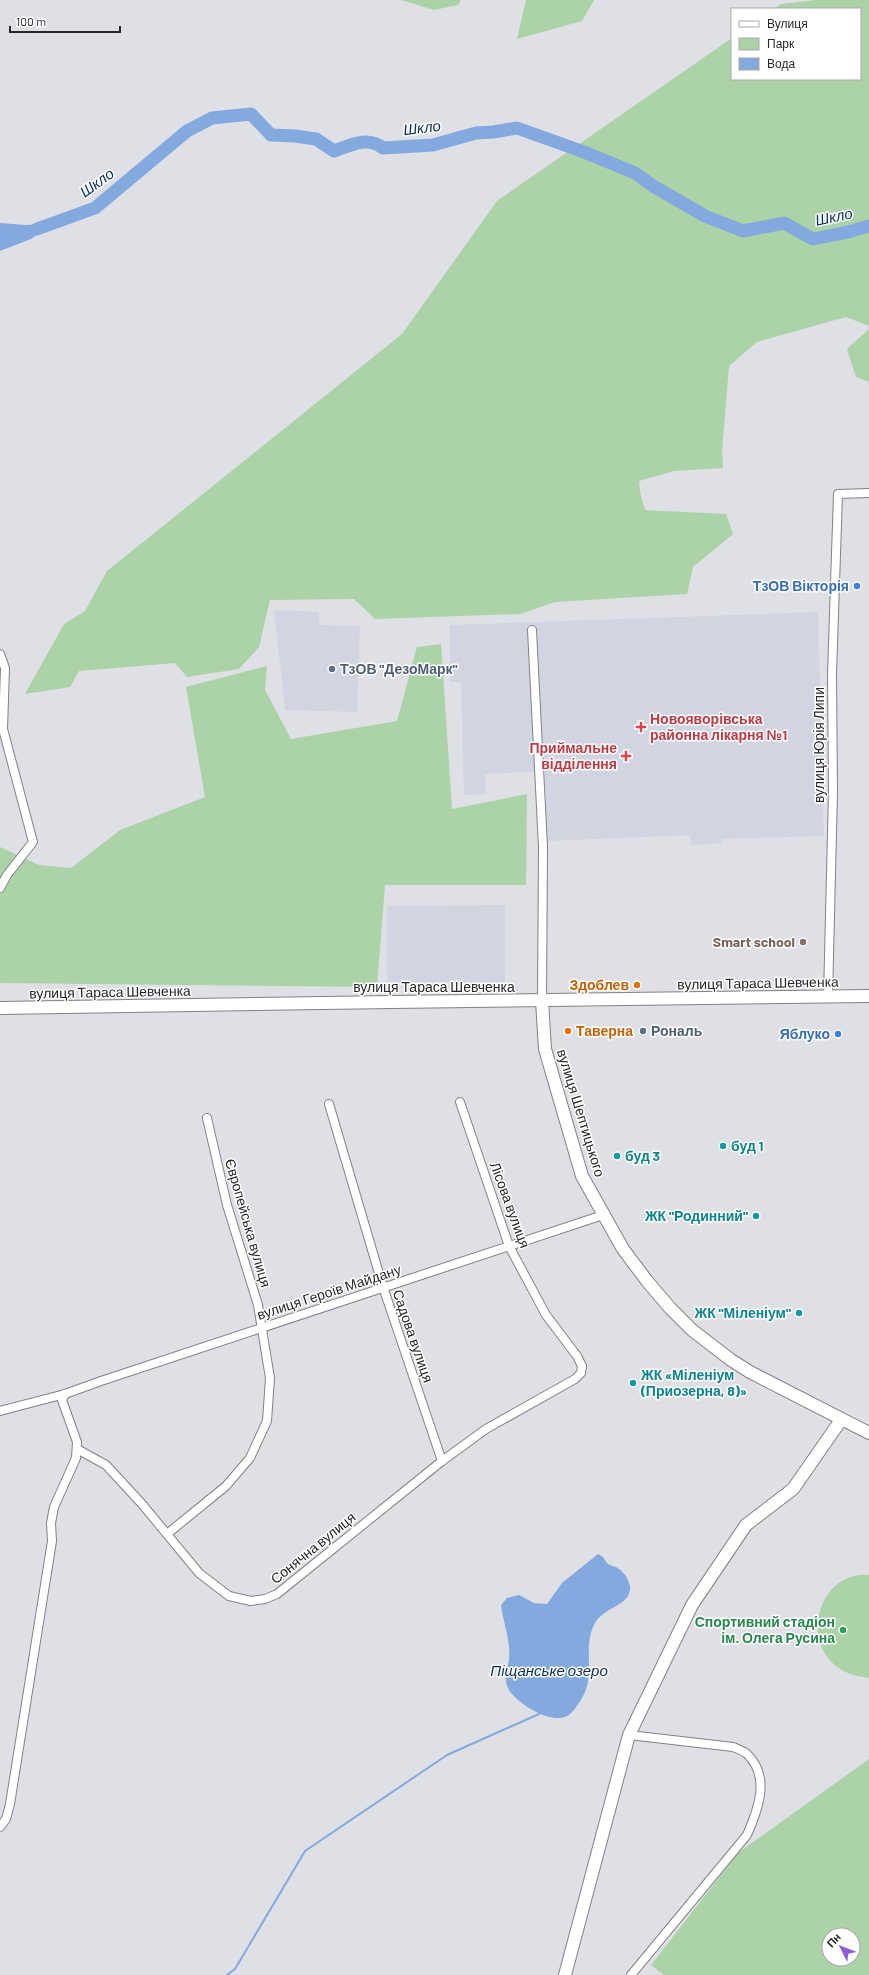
<svg xmlns="http://www.w3.org/2000/svg" width="869" height="1975" viewBox="0 0 869 1975" font-family="Barlow,sans-serif">
	<style>
		.built { fill: #d0d5e1 }
		.green { fill: #acd2a8; fill-rule: evenodd }
		.water { fill: #83a9de }
		.lines { fill: none; stroke-linecap: round; stroke-linejoin: round }
		.stream { stroke: #83a9de; stroke-width: 2 }
		.river { stroke: #83a9de; stroke-width: 13 }
		.street-casing { stroke: #818286; stroke-width: 10 }
		.secondary-casing { stroke: #818286; stroke-width: 14 }
		.street { stroke: #fff; stroke-width: 8 }
		.secondary { stroke: #fff; stroke-width: 12 }
		.shop-dot { fill: #3f7fe0; stroke: #fff; stroke-width: 1.5 }
		.service-dot { fill: #5c6f8a; stroke: #fff; stroke-width: 1.5 }
		.health-dot { fill: #e0444e; stroke: #fff; stroke-width: 1.5 }
		.education-dot { fill: #8d6e63; stroke: #fff; stroke-width: 1.5 }
		.food-dot { fill: #e8710a; stroke: #fff; stroke-width: 1.5 }
		.culture-dot { fill: #0f9aa8; stroke: #fff; stroke-width: 1.5 }
		.leisure-dot { fill: #2e9e5b; stroke: #fff; stroke-width: 1.5 }
		.labels { text-anchor: middle; stroke-width: 3; stroke-linejoin: round; paint-order: stroke }
		.shop-label { font-size: 14px; font-weight: bold; fill: #366cbe; stroke: #fff; text-anchor: end }
		.service-label { font-size: 14px; font-weight: bold; fill: #4e5e75; stroke: #fff; text-anchor: start }
		.health-label { font-size: 14px; font-weight: bold; fill: #be3a42; stroke: #fff; text-anchor: start }
		.street-label { font-size: 14px; fill: #262728; stroke: #fff }
		.education-label { font-size: 14px; font-weight: bold; fill: #785e54; stroke: #fff; text-anchor: end }
		.food-label { font-size: 14px; font-weight: bold; fill: #c56008; stroke: #fff; text-anchor: end }
		.culture-label { font-size: 14px; font-weight: bold; fill: #0d838f; stroke: #fff; text-anchor: start }
		.leisure-label { font-size: 14px; font-weight: bold; fill: #27864d; stroke: #fff; text-anchor: end }
		.water-label { font-size: 15px; font-style: italic; fill: #082e5d; stroke: #fff }
	</style>
	<rect width="100%" height="100%" fill="#dee0e5"/>
	<g class="built">
		<path d="M274,610l45,2v13l41,1 -3,86 -72,-2z"/>
		<path d="M818,612l6,224 -101,3v4l-32,2 -1,-10 -143,6 -2,-70 -60,3 1,20 -22,1 -3,-113h-11v-57z"/>
		<path d="M505,905v77h-118v-76z"/>
	</g>
	<g class="green">
		<path d="M401,0h60l-3,5 -24,5z"/>
		<path d="M526,0h68l-12,21 -65,18z"/>
		<path d="M817,0h52v326l-23,-9 -89,25 -28,24 -7,85 1,17 -49,3 -35,10 1,11 5,18 81,4 7,20 -40,33 -6,27 -132,8 -35,12 -145,5 -21,-20 -84,1 -11,47 -20,22 -52,8 -12,-14 -96,8 -9,16 -45,7 39,-70 21,-13 22,-40 295,-237 95,-133 235,-163v41h128v-70h-86l7,-5z"/>
		<path d="M869,329v53l-13,-5 -9,-28z"/>
		<path d="M441,644l11,165 75,-15 -1,91h-141l-8,102 -377,-4v-136l39,18 32,3 49,-38 85,-33 -19,-110 81,-21 -2,24 26,49 106,-18 20,-74z"/>
		<path d="M869,1575v103c-76,-6 -60,-108 0,-103z"/>
		<path d="M869,1759v216h-205l-13,-10 87,-112zM829,1935h24v24h-24z"/>
	</g>
	<g class="water">
		<path d="M0,223l26,2 28,-2 -23,16 -31,12z"/>
		<path d="M598,1554c7,3 6,6 10,10 3,2 8,2 11,5 6,4 12,14 11,21 -3,18 -28,16 -37,37 -10,22 3,47 -11,71 -3,5 -10,16 -15,18 -15,9 -52,-13 -59,-28 -5,-10 0,-19 1,-29 2,-18 -6,-37 -8,-54l6,-7 12,-3 15,8 13,1 15,-21z"/>
	</g>
	<g class="lines">
		<path class="stream" d="M227,1975l8,-6 70,-118 142,-96 92,-41"/>
		<path class="river" d="M37,229l58,-21 92,-77 25,-13 39,-4 20,21 24,1 21,3 18,12c17,-6 33,-15 49,-3l50,-3 43,-12 17,-1 24,-4 67,24 51,21 18,13 52,30 38,15 41,-8 29,16 35,-7 21,-6"/>
		<defs>
			<g id="street">
				<path d="M532,630l11,217 -1,154"/>
				<path d="M0,654l5,14 -2,61 30,113 -26,33 -7,13"/>
				<path d="M828,997l5,-205 -1,-118 6,-180 31,-1"/>
				<path d="M329,1104l54,183 59,174"/>
				<path d="M0,1411l65,-17 36,-13 502,-166"/>
				<path d="M77,1449l29,16 36,39 57,69 30,23 22,5 14,-2 12,-5 165,-133 44,-32 89,-50 6,-6 1,-7 -5,-10 -31,-41 -37,-69 -49,-144"/>
				<path d="M167,1534l59,-48 24,-28 17,-37 3,-43 -12,-73 -31,-100 -20,-87"/>
				<path d="M629,1735l104,12c5,2 11,4 14,7 24,23 11,56 0,81l-116,140"/>
				<path d="M0,1827l6,-8 4,-15 42,-263 -1,-18 3,-16 22,-49 1,-16 -15,-42 3,-6"/>
			</g>
			<g id="secondary">
				<path d="M542,1001l3,48 37,127 41,73 24,32 23,27 22,22 39,30 19,12 119,61"/>
				<path d="M0,1008l392,-6 477,-6"/>
				<path d="M565,1975l64,-240 63,-130 54,-80 47,-36 48,-69"/>
			</g>
		</defs>
		<use href="#street" class="street-casing"/>
		<use href="#secondary" class="secondary-casing"/>
		<use href="#street" class="street"/>
		<use href="#secondary" class="secondary"/>
	</g>
	<g class="shop-dot">
		<circle cx="857" cy="586" r="4"/>
		<circle cx="838" cy="1034" r="4"/>
	</g>
	<g class="service-dot">
		<circle cx="332" cy="669" r="4"/>
		<circle cx="643" cy="1031" r="4"/>
	</g>
	<g class="health-dot">
		<path d="M639 721h4v4h4v4h-4v4h-4v-4h-4v-4h4z"/>
		<path d="M624 750h4v4h4v4h-4v4h-4v-4h-4v-4h4z"/>
	</g>
	<circle class="education-dot" cx="803" cy="942" r="4"/>
	<g class="food-dot">
		<circle cx="637" cy="985" r="4"/>
		<circle cx="568" cy="1031" r="4"/>
	</g>
	<g class="culture-dot">
		<circle cx="723" cy="1146" r="4"/>
		<circle cx="617" cy="1156" r="4"/>
		<circle cx="756" cy="1216" r="4"/>
		<circle cx="799" cy="1313" r="4"/>
		<circle cx="633" cy="1383" r="4"/>
	</g>
	<circle class="leisure-dot" cx="843" cy="1630" r="4"/>
	<g class="labels">
		<g class="shop-label">
			<text x="849" y="591">ТзОВ Вікторія</text>
			<text x="830" y="1039">Яблуко</text>
		</g>
		<g class="service-label">
			<text x="340" y="674">ТзОВ "ДезоМарк"</text>
			<text x="651" y="1036">Рональ</text>
		</g>
		<g class="health-label">
			<text x="650" y="724">Новояворівська<tspan x="650" dy="16">районна лікарня №1</tspan></text>
			<text x="617" y="753" text-anchor="end">Приймальне<tspan x="617" dy="16">відділення</tspan></text>
		</g>
		<g class="street-label">
			<text transform="translate(819 745) rotate(-90)" y="5">вулиця Юрія Липи</text>
			<text transform="translate(758 983) rotate(-1)" y="5">вулиця Тараса Шевченка</text>
			<text x="434" y="992">вулиця Тараса Шевченка</text>
			<text transform="translate(110 992) rotate(-1)" y="5">вулиця Тараса Шевченка</text>
			<text transform="translate(581 1113) rotate(73)" y="5">вулиця Шептицького</text>
			<text transform="translate(510 1205) rotate(70)" y="5">Лісова вулиця</text>
			<text transform="translate(248 1223) rotate(74)" y="5">Європейська вулиця</text>
			<text transform="translate(329 1292) rotate(-18)" y="5">вулиця Героїв Майдану</text>
			<text transform="translate(413 1336) rotate(71)" y="5">Садова вулиця</text>
			<text transform="translate(313 1548) rotate(-39)" y="5">Сонячна вулиця</text>
		</g>
		<g class="education-label">
			<text x="795" y="947">Smart school</text>
		</g>
		<g class="food-label">
			<text x="629" y="990">Здоблев</text>
			<text x="576" y="1036" text-anchor="start">Таверна</text>
		</g>
		<g class="culture-label">
			<text x="731" y="1151">буд 1</text>
			<text x="625" y="1161">буд 3</text>
			<text x="748" y="1221" text-anchor="end">ЖК "Родинний"</text>
			<text x="791" y="1318" text-anchor="end">ЖК "Міленіум"</text>
			<text x="641" y="1380">ЖК «Міленіум<tspan x="641" dy="16">(Приозерна, 8)»</tspan></text>
		</g>
		<g class="leisure-label">
			<text x="835" y="1627">Спортивний стадіон<tspan x="835" dy="16">ім. Олега Русина</tspan></text>
		</g>
		<g class="water-label">
			<text transform="translate(422 128) rotate(-7)" y="5">Шкло</text>
			<text transform="translate(97 183) rotate(-36)" y="5">Шкло</text>
			<text transform="translate(834 217) rotate(-12)" y="5">Шкло</text>
			<text x="549" y="1676">Піщанське озеро</text>
		</g>
	</g>
	<rect x="731" y="8" width="130" height="72" fill="#ffffff" stroke="#a8a9a9"/>
	<rect x="739" y="21" width="20" height="6" fill="#ffffff" stroke="#a8a9a9"/>
	<text x="767" y="28" font-size="12" fill="#262728">Вулиця</text>
	<rect x="739" y="38" width="20" height="12" fill="#acd2a8" stroke="#a8a9a9"/>
	<text x="767" y="48" font-size="12" fill="#262728">Парк</text>
	<rect x="739" y="58" width="20" height="12" fill="#83a9de" stroke="#a8a9a9"/>
	<text x="767" y="68" font-size="12" fill="#262728">Вода</text>
	<g transform="translate(841 1947) rotate(313)"><circle r="19" fill="#ffffff" stroke="#a8a9a9"/>
	<path d="M0-3L7 15L0 10L-7 15Z" fill="#8c5ed8"/>
	<text y="-6" font-size="11" font-weight="bold" text-anchor="middle" fill="#262728">Пн</text>
	</g>
	<path d="M10 26v6h110v-6" fill="none" stroke="#262728" stroke-width="2"/>
	<text x="16" y="26" font-size="12" fill="#262728" stroke="#ffffff" stroke-width="3" paint-order="stroke">100 m</text>
</svg>
